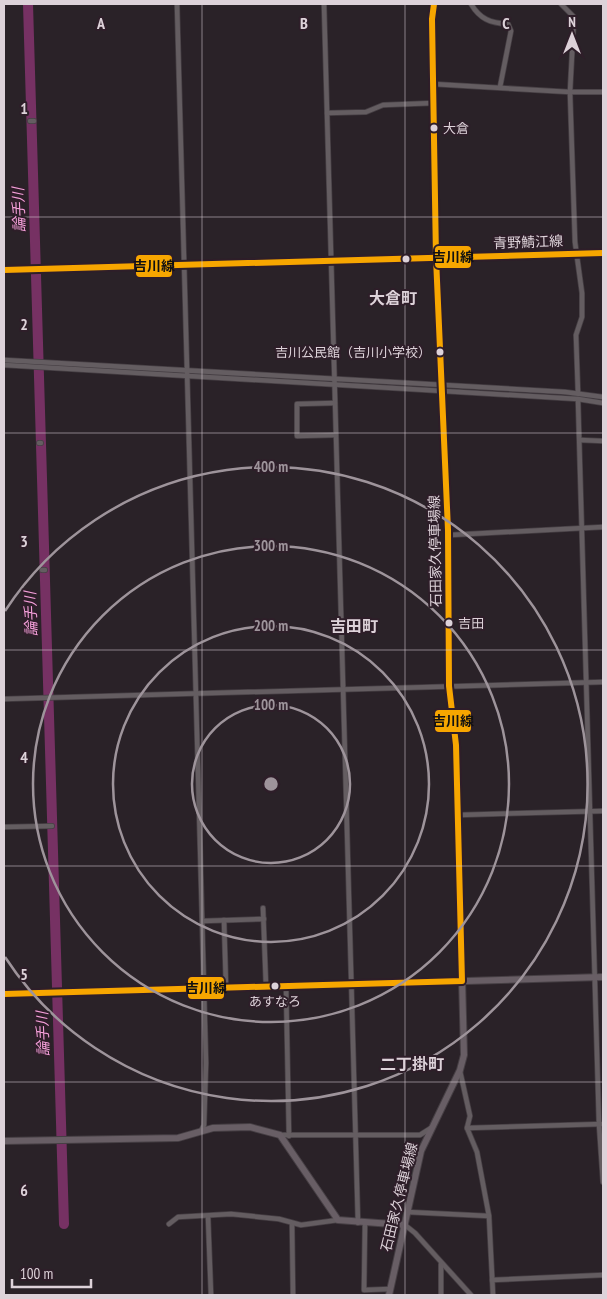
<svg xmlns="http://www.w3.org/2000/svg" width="607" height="1299" viewBox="0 0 607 1299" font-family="'PT Sans Narrow','Noto Sans JP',sans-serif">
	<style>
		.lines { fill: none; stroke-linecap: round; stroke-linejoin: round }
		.river { stroke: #763163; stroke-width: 10 }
		.street-casing { stroke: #463f44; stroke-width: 6 }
		.secondary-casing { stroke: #463f44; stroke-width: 8 }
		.street { stroke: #645d61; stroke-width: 4.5 }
		.secondary { stroke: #685e65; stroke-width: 6 }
		.bus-1-casing { stroke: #2e1e29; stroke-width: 10 }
		.bus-1 { stroke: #f7a600; stroke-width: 6 }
		.grid { fill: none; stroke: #ddd2d9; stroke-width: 1; stroke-opacity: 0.55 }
		.ring { fill: none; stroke: #9e949b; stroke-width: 2.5 }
		.bus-dot { fill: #ddd2d9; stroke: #2e1e29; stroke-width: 2 }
		.labels { text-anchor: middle; stroke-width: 4; stroke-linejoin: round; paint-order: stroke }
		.bus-label { font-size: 13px; fill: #ddd2d9; stroke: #2e1e29; text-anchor: start }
		.street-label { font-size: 14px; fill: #ddd2d9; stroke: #2e1e29 }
		.water-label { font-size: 15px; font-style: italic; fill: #f49fd9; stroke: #2e1e29 }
		.quarter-label { font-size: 16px; font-weight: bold; fill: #ddd2d9; stroke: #2e1e29 }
		.grid-label { font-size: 16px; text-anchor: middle; font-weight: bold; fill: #ddd2d9; stroke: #2e1e29; stroke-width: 4; stroke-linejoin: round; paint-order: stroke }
		.centre { fill: #9e949b; stroke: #2e1e29; stroke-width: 2.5 }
		.ring-label { font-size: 15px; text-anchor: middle; font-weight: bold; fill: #9e949b; stroke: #2e1e29; stroke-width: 4; stroke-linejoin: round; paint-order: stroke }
		.line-badge { stroke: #2e1e29; stroke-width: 2 }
		.pale-badge-label { font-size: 14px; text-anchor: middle; font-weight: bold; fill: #111 }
	</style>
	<rect width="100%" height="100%" fill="#2a2228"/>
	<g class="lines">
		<path class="river" d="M28,4l36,1220"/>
		<defs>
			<g id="street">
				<path d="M177,4l29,1059 -2,62 -3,6"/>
				<path d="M324,4l34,1219"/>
				<path d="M471,4c9,15 19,19 37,20l3,7 -11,56"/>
				<path d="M561,4l13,13 -4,75 5,150 7,51v24l-6,18 2,58"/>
				<path d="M433,84l137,8h33"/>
				<path d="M327,113l39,-1 17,-7 51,-2"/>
				<path d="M30,121h4"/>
				<path d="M4,360l561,32 38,5"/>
				<path d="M4,365l574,34 25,4"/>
				<path d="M578,399l21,725 4,58"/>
				<path d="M335,403l-38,1v32l39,-1"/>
				<path d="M580,440l23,1"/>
				<path d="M39,443h2"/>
				<path d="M449,532l1,3 153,-8"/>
				<path d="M42,570h3"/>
				<path d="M4,699l599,-17"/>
				<path d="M458,815l145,-4"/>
				<path d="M4,827l48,-1"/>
				<path d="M263,908l3,78"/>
				<path d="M224,920l2,67"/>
				<path d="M203,921l61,-2"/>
				<path d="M286,985l3,151"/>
				<path d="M460,1071l10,45 -3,12 10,24 12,64 4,79"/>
				<path d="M467,1128l136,-4"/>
				<path d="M280,1135h140l11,-7"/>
				<path d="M407,1212l82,4"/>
				<path d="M208,1216l3,79"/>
				<path d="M292,1223l1,72"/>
				<path d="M365,1223l-1,67 26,-1"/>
				<path d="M169,1224l9,-7 53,-3 48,5 22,6 37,-5"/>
				<path d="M405,1225l10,8 56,62"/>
				<path d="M492,1280l111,-5"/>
				<path d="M441,1295v-31"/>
			</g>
			<g id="secondary">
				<path d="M4,270l599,-17"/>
				<path d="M4,994l599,-17"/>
				<path d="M4,1141l174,-3 35,-10 37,-1 30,8 58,85 67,5"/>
				<path d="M389,1295l32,-144 39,-81 4,-15 -8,-310 -7,-59 -1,-156 -12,-272 -4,-239 2,-15"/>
			</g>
		</defs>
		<use href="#street" class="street-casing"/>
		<use href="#secondary" class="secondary-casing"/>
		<use href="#street" class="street"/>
		<use href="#secondary" class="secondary"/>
		<defs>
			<g id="bus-1">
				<path d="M4,270l599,-17"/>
				<path d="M4,994l458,-13 -6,-236 -7,-59 -1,-156 -12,-272 -4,-239 2,-15"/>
			</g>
		</defs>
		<use href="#bus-1" class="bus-1-casing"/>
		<use href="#bus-1" class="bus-1"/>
	</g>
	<path class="grid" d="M202,4v1291M405,4v1291M4,217h599M4,433h599M4,650h599M4,866h599M4,1082h599"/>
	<g class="ring">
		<circle cx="271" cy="784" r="79"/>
		<circle cx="271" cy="784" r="158"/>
		<circle cx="271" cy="784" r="238"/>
		<path d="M5 611A317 317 0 1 1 5 957"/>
	</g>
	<g class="bus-dot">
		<circle cx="434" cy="128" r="4.5"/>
		<circle cx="406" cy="259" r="4.5"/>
		<circle cx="440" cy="352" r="4.5"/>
		<circle cx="449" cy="623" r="4.5"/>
		<circle cx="275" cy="986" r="4.5"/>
	</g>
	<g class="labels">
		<g class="bus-label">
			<text x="443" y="133">大倉</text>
			<text x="431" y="357" text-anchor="end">吉川公民館（吉川小学校）</text>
			<text x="458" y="628">吉田</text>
			<text x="275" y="1006" text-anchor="middle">あすなろ</text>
		</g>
		<g class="street-label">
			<text transform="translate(528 242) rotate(-2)" y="5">青野鯖江線</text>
			<text transform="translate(435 551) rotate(-91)" y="5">石田家久停車場線</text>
			<text transform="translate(399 1197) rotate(-76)" y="5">石田家久停車場線</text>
		</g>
		<g class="water-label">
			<text transform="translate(19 210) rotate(-92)" y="5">論手川</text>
			<text transform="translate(31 614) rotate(-92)" y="5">論手川</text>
			<text transform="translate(43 1034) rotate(-92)" y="5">論手川</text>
		</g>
		<g class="quarter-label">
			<text x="393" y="304">大倉町</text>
			<text x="354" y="632">吉田町</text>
			<text x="412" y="1070">二丁掛町</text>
		</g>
	</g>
	<g class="grid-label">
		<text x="101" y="29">A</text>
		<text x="304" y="29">B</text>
		<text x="506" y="29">C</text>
		<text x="24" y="114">1</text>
		<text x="24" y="330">2</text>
		<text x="24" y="547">3</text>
		<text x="24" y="763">4</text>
		<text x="24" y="980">5</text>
		<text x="24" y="1196">6</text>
	</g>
	<circle cx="271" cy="784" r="8" class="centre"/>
	<g class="ring-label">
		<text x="271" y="472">400 m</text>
		<text x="271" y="551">300 m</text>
		<text x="271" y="631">200 m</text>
		<text x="271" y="710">100 m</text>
	</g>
	<g class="line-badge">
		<rect x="434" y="245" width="38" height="24" rx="5" fill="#f7a600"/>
		<rect x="135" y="254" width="38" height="24" rx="5" fill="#f7a600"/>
		<rect x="434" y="709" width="38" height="24" rx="5" fill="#f7a600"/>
		<rect x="187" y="976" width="38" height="24" rx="5" fill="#f7a600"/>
	</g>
	<g class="pale-badge-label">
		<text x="453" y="262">吉川線</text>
		<text x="154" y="271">吉川線</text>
		<text x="453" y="726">吉川線</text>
		<text x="206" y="993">吉川線</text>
	</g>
	<rect width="607" height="1299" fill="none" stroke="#ddd2d9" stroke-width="10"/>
	<g transform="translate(572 35)" stroke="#2e1e29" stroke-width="4" paint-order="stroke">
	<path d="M0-4L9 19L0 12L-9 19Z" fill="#ddd2d9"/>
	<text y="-8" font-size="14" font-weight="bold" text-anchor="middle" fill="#ddd2d9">N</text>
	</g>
	<path d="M12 1279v8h79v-8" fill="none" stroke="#ddd2d9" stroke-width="2.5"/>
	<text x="20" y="1279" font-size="15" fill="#ddd2d9" stroke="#2e1e29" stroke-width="4" paint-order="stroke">100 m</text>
</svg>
